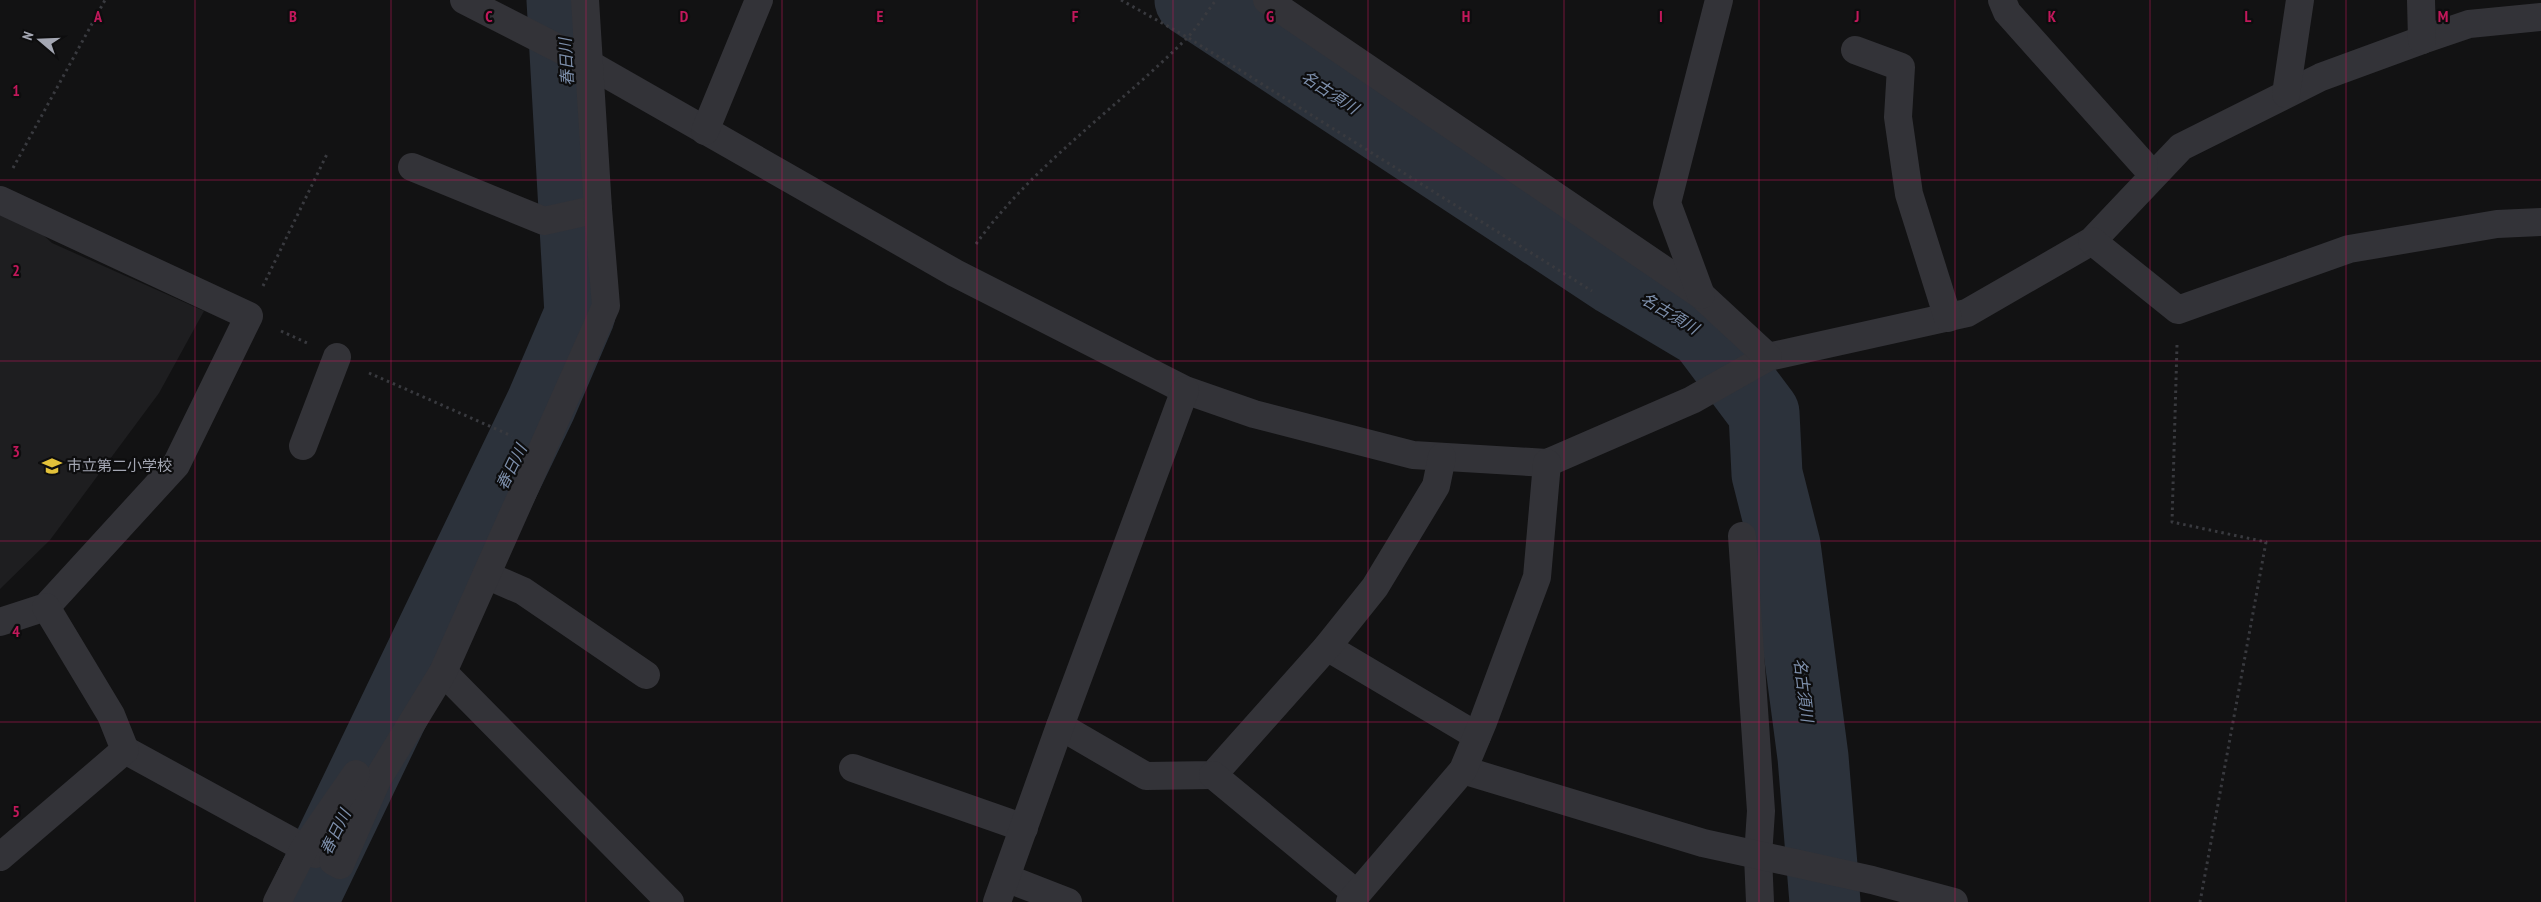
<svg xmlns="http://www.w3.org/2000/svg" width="2541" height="902" viewBox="0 0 2541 902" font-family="'PT Sans Narrow','Noto Sans JP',sans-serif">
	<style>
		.built { fill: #1e1e20 }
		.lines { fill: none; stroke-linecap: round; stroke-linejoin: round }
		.river { stroke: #2c323b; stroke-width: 71 }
		.path { stroke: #393a3f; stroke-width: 3; stroke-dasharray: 2.5 4; stroke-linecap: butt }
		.street { stroke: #333338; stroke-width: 28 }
		.grid { fill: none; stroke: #c2185b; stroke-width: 1; stroke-opacity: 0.55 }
		.labels { text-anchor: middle; stroke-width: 4.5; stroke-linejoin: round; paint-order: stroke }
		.poi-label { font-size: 15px; fill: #a4a7b3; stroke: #0d0d0e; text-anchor: start }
		.water-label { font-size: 16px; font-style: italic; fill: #7d8fab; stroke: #0d0d0e }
		.grid-label { font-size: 16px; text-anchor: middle; font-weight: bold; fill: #c2185b; stroke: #0d0d0e; stroke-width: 4.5; stroke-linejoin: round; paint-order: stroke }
	</style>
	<rect width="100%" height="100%" fill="#121213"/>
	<path class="built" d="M0,211l31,13 21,19 152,68 -45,82 -109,147 -50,49z"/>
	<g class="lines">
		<g class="river">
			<path d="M1190,0l425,280 89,53 60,80 3,61 18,71 28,212 12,145"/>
			<path d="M302,902l239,-497 39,-91 -18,-314"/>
		</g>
		<g class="path">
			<path d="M1121,0l66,37 405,254"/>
			<path d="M13,168l92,-168"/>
			<path d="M976,244c57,-79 141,-136 210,-205 11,-11 20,-26 30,-39"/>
			<path d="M263,286l65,-134"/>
			<path d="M281,331l26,12"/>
			<path d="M2177,345l-5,177 94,20 -66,360"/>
			<path d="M369,373l143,63"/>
		</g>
		<g class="street">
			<path d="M464,0l125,64 366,209 230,117 69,24 159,41 134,8 145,-63 76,-43 199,-44 125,-72 89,-94 140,-70 101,-37 47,-16 72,-7"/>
			<path d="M1267,0l434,295 67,62"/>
			<path d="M2002,0l5,12 137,153"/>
			<path d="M2421,0l1,40"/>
			<path d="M1855,50l46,17 -3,50 11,77 39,124"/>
			<path d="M2286,94l14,-94"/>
			<path d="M705,131l54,-131"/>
			<path d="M412,167l132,54 54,-12"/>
			<path d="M0,200l249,116 -73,149 -130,142 -46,15"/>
			<path d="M2092,241l86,69 171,-61 148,-25 44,-2"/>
			<path d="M1701,295l-34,-92 52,-203"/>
			<path d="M303,446l34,-89"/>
			<path d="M1742,536l19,275 -3,45 2,46"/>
			<path d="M486,575l37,16 123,84"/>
			<path d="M1327,647l150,89"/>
			<path d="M443,672l227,230"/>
			<path d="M1060,726l86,50 67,-1 114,-128 48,-60 61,-101 6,-29"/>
			<path d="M125,750l190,104"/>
			<path d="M853,768l171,60"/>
			<path d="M1463,770l240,73 169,37 82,22"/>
			<path d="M1213,775l144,119"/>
			<path d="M0,857l125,-107 -14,-35 -65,-108"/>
			<path d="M333,861l7,4 37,-85 66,-108 163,-366 -8,-97 -13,-209"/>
			<path d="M1006,878l62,24"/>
			<path d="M277,902l27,-53 52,-75"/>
			<path d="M997,902l63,-176 125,-336"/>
			<path d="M1350,902l113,-132 20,-48 54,-145 10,-114"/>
		</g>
	</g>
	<path class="grid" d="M195,0v902M391,0v902M586,0v902M782,0v902M977,0v902M1173,0v902M1368,0v902M1564,0v902M1759,0v902M1955,0v902M2150,0v902M2346,0v902M0,180h2541M0,361h2541M0,541h2541M0,722h2541"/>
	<defs>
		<symbol id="school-bare" viewBox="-9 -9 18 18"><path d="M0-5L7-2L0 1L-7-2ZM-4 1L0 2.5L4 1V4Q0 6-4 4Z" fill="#e3c23a" stroke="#0d0d0e" stroke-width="2.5" paint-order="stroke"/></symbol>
	</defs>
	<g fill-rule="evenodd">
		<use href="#school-bare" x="38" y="452" width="28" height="28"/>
	</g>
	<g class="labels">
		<g class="poi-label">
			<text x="67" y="471">市立第二小学校</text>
		</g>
		<g class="water-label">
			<text transform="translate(566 62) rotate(-93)" y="6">春日川</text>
			<text transform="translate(1330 92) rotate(33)" y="6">名古須川</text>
			<text transform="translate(1670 313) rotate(31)" y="6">名古須川</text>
			<text transform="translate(511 467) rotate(-64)" y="6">春日川</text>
			<text transform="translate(1804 690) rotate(83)" y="6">名古須川</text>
			<text transform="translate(335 832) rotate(-64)" y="6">春日川</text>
		</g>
	</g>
	<g class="grid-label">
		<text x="98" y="22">A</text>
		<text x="293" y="22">B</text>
		<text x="489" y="22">C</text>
		<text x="684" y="22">D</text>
		<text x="880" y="22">E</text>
		<text x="1075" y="22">F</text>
		<text x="1270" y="22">G</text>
		<text x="1466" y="22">H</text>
		<text x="1661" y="22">I</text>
		<text x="1857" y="22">J</text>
		<text x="2052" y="22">K</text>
		<text x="2248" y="22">L</text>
		<text x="2443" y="22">M</text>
		<text x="16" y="96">1</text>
		<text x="16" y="276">2</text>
		<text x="16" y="457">3</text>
		<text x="16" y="637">4</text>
		<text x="16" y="817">5</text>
	</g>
	<g transform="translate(40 40) rotate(289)" stroke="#0d0d0e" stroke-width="4" paint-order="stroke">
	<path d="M0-4L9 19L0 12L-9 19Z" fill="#a4a7b3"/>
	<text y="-8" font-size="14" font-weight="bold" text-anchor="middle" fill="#a4a7b3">N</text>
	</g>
</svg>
